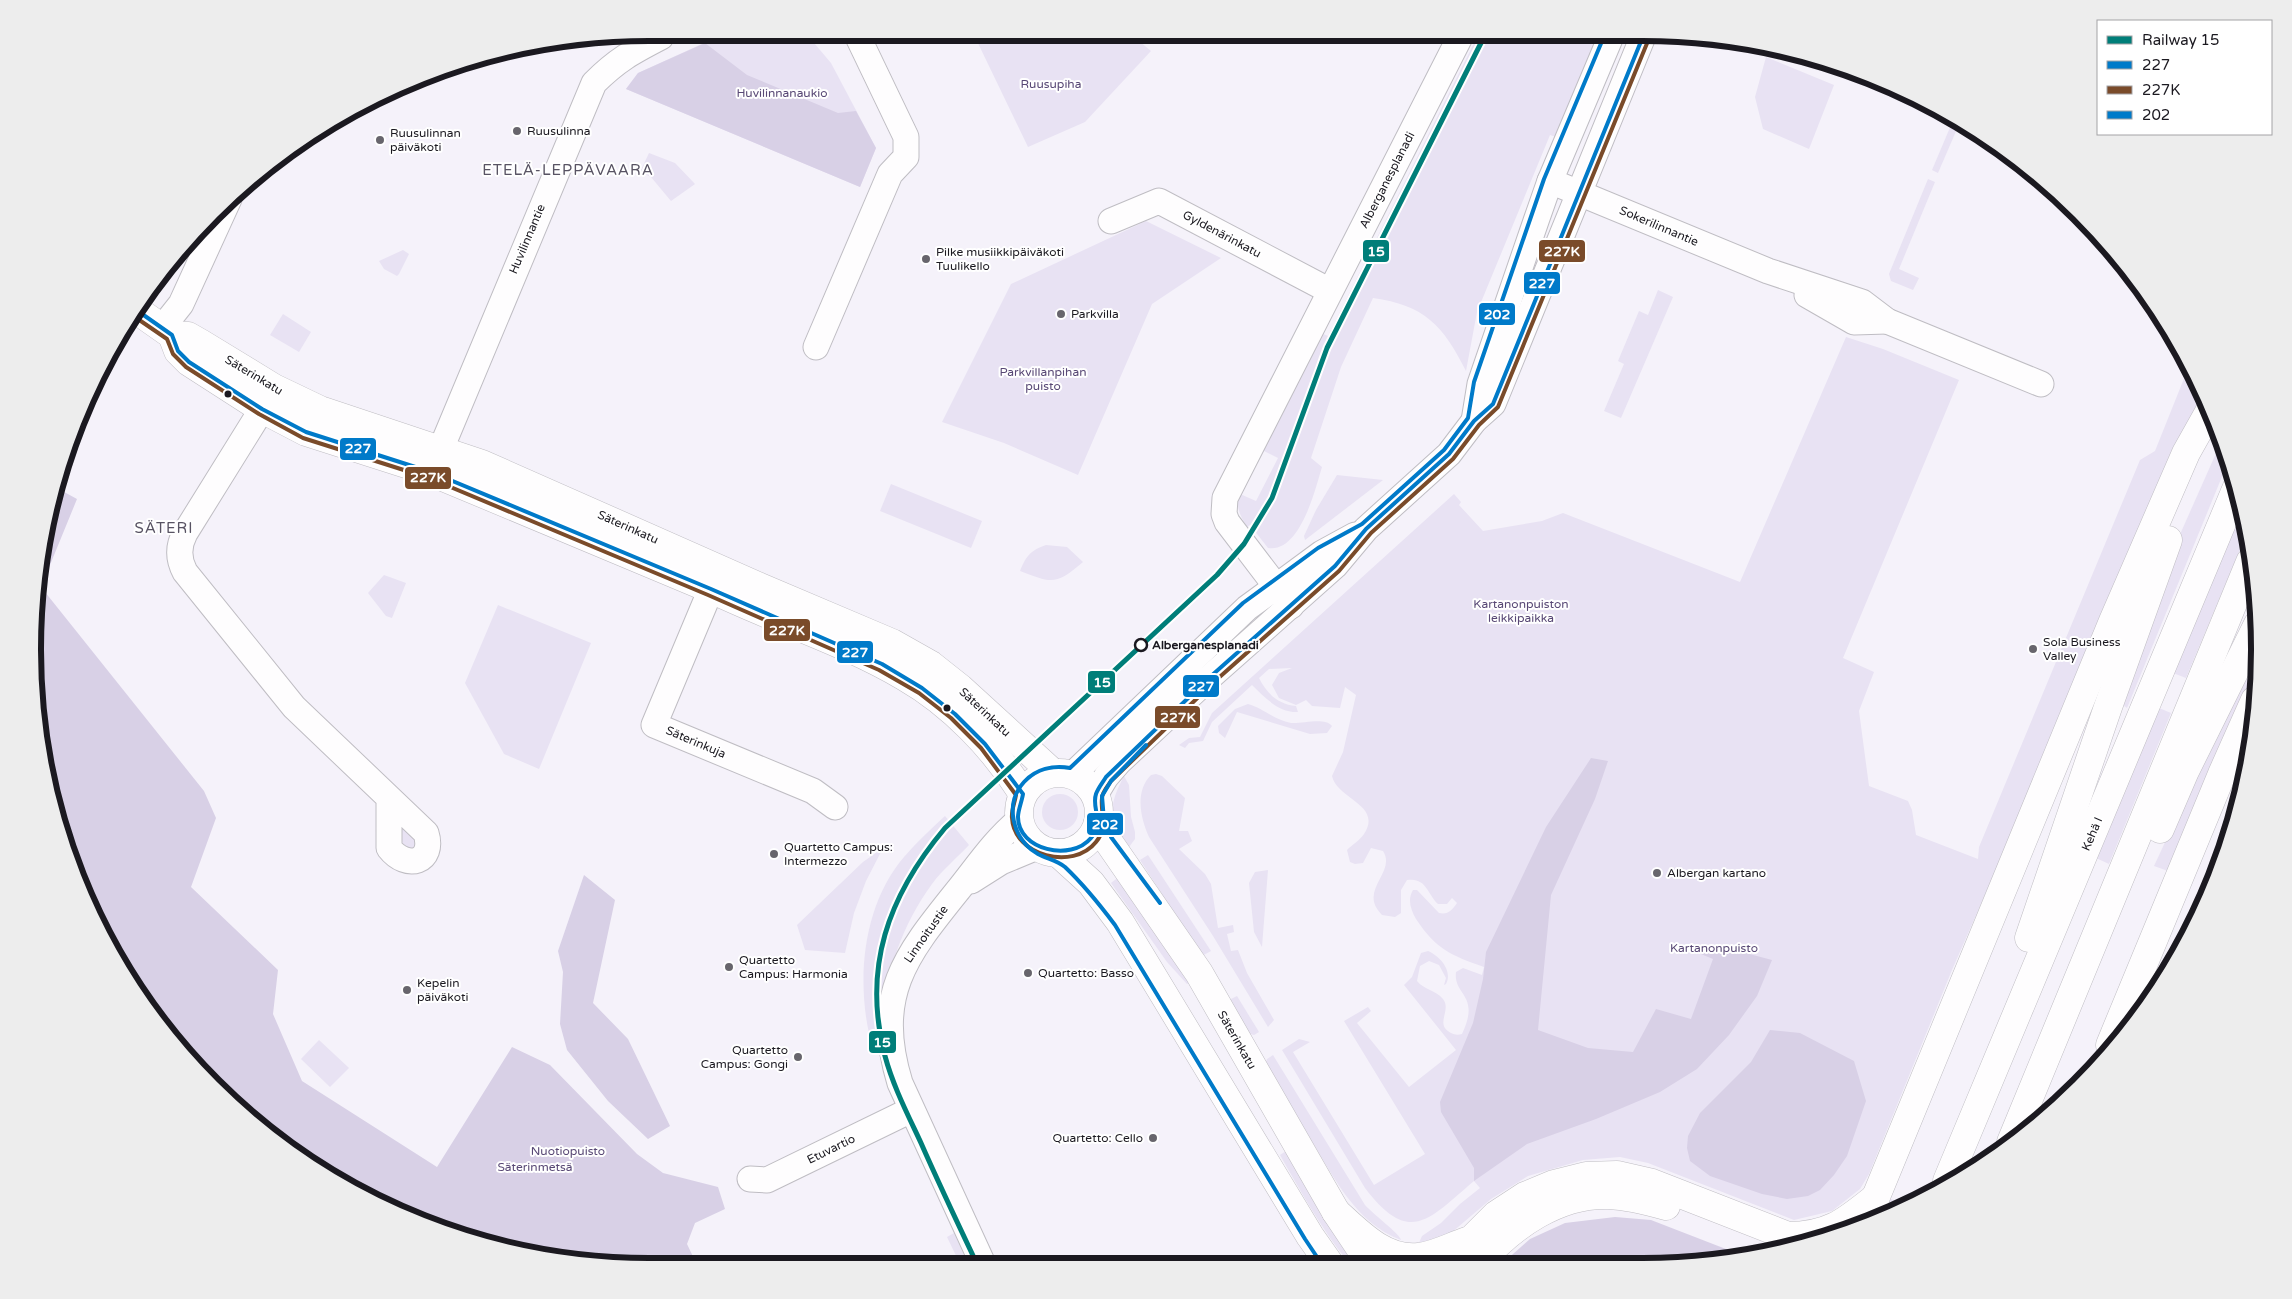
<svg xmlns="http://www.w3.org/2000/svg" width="2292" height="1299" viewBox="0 0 2292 1299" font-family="'Varela Round',sans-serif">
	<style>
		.green { fill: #e8e2f3 }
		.forest { fill: #d8d0e6 }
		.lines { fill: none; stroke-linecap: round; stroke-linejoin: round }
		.minor-casing { stroke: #bfbdc3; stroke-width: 27 }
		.major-casing { stroke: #bfbdc3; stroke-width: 29 }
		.highway-casing { stroke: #bfbdc3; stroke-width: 29 }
		.minor { stroke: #fefdfe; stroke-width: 25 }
		.major { stroke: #fefdfe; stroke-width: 28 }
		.highway { stroke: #fefdfe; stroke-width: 28 }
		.bus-1-casing { stroke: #fff; stroke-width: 8 }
		.bus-2-casing { stroke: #fff; stroke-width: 8 }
		.bus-3-casing { stroke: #fff; stroke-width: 8 }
		.bus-1 { stroke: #007ac9; stroke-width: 4 }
		.bus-2 { stroke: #7a4b2a; stroke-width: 4 }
		.bus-3 { stroke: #007ac9; stroke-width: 4 }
		.rail-1-casing { stroke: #fff; stroke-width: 9 }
		.rail-1 { stroke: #007e79; stroke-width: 5 }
		.poi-dot { fill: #67656c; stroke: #fff; stroke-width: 2 }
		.bus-dot { fill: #1b1920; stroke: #fff; stroke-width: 2 }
		.stop-dot { fill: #fff; stroke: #1b1920; stroke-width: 2.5 }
		.labels { text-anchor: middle; stroke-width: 4; stroke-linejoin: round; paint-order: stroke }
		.park-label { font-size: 12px; fill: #584875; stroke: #fff }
		.poi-label { font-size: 12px; fill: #1b1920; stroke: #fff; text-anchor: start }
		.street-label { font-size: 12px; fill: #1b1920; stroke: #fff }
		.stop-label { font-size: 12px; font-weight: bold; fill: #1b1920; stroke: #fff; text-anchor: start }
		.quarter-label { font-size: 15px; letter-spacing: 1px; fill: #585363; stroke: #fff }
		.rim { fill: none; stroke: #1b1920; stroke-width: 6 }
		.line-badge { stroke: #fff; stroke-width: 2 }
		.badge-label { font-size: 14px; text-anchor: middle; font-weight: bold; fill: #fff }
	</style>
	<rect width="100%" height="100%" fill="#f5f2fa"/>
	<g class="green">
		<path d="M1598,34l-42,103 -6,-2 -73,177 -11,59c-23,-46 -42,-66 -93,-73l-32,69 -30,91 11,9c-7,23 -22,86 -54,81l-18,-23 -3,2c-7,-12 -12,-20 -7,-33l16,7 22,-43 -16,-8 59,-117 7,3 150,-301z"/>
		<path d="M1133,36l18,15 -66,71 -57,25 -53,-110z"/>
		<path d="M717,37h92l22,26 45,85 -16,39 -234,-98 12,-16z"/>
		<path d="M1766,57l68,28 -25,64 -46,-20 -8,-32z"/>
		<path d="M1954,118l6,4 -22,51 -6,-3z"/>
		<path d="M649,153l26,10 20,21 -24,17 -20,-24 -11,-5z"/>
		<path d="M1928,179l7,3 -36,87 20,9 -6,12 -22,-9 -2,-7z"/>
		<path d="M1146,221l75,37 -69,46 -74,171 -74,-32 -62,-21 69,-138z"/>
		<path d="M403,250l6,4 -10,20 -2,2 -13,-7 -5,-8z"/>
		<path d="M1658,290l15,7 -52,121 -17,-7 20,-47 -6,-3 21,-50 9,4z"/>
		<path d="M283,314l28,18 -12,20 -29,-17z"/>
		<path d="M1846,337l37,12 76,31 -116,278 31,14 -15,39 10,75 39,15 4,9 4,25 62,24 1,-12 161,-387 15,-9 34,-85 14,30 -251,574 -83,204 -9,15 -28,22 -38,9 -146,-57 -28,-6 -37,3 -55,16 -37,23 -40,34 -33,12 4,-9 19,-13 19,-19 20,-16 -6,-7c-45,38 -64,66 -109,7l-83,-138 17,-11 11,3 -17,10 81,133 51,-31 -81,-133 24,-14 3,4 -14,12 52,64 47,-37 -52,-65 8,-8 9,-24 7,-2c12,5 25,20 18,33l-2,1 2,-7 -7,-13 -10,-4 -9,5 -3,15c7,9 19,9 26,18 9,11 -9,26 8,34 4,2 7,2 11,1 19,-40 -9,-38 -6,-62l7,-4 19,7 2,-8c-34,-12 -48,-18 -68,-48 -5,-9 -9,-19 -3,-29h4l22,23c9,2 13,-3 18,-10l-5,-5 -5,6h-9c-11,-11 -12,-27 -31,-24l-6,10v23l-6,4 -13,-2c-25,-25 15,-42 1,-64l-12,-3 -8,15 -8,1 -5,-2 -3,-12c5,-5 13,-10 17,-16 19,-29 -27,-35 -32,-58l11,-24 13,-57 -11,-8 -5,21 -28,-2 -6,-6 -10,5 -17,-7 -7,-13 7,-12 13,-5 -23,1 -10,9c8,16 19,26 37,28l2,6c-19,1 -34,-15 -46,-27l-40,37 -9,19 -14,2 -4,5 -6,-3 10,-7 11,-1 12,-24 242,-219 7,8 -2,3 24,26 59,-10 21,-8 177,69z"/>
		<path d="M2221,442l7,20 -101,246 -8,-6 47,-136z"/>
		<path d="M1337,475l46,5 -78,60 -1,-4 12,-26z"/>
		<path d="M891,484l91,37 -11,27 -91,-37z"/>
		<path d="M2242,509l4,26 -60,143 -13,-5z"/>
		<path d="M1046,545l21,2 16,15c-28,24 -31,21 -63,9 6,-15 11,-21 26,-26z"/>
		<path d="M384,575l22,8 -14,35 -6,-2 -18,-23z"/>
		<path d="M498,605l93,38 -52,126 -35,-15 -39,-71z"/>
		<path d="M2242,677l8,4 -82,190 -14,-5z"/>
		<path d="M1248,704c15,4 26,16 43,19 11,1 34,-6 41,3l-5,7 -17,1 -73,-22 -12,26 -6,-5 -1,-7 17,-17z"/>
		<path d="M2159,708l12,5 -62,151 -13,-6z"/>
		<path d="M1156,774l6,2 23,22 -6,33h9l4,10 -13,8 26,25 6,10 7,44 15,-3 1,7 -7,2 4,17 7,-1 9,23 27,47 -6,7 -55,-91 -64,-99c-8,-18 -15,-45 2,-62z"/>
		<path d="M1124,776l5,9 2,32 4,15v7l-6,8c-21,-29 -21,-40 -5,-71z"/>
		<circle cx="1060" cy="812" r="18"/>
		<path d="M945,816l24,29c-12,13 -27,25 -37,39 -35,48 -49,101 -53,159l-6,6c-18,-61 -12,-142 31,-192 13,-15 27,-28 41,-41z"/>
		<path d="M397,819l24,19 -4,13 -13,-3 -7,-22z"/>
		<path d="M883,848l-17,33 -12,32 -9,40 -40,-3 -8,-25 66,-63z"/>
		<path d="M1148,855l63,96 -9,5 -26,-35 -14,-27 -22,-34z"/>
		<path d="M1268,870l-6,77 -8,-15 -5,-49 6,-11z"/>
		<path d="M1125,872l66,109 -4,3 -20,-22 -56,-79z"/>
		<path d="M1237,996l22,36 -5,3 -4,-1 -21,-34z"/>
		<path d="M319,1040l30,28 -19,19 -29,-28z"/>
		<path d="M1273,1055l92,150c7,8 36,30 36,35 -45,-17 -66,-61 -90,-100 -15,-25 -31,-50 -46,-75l2,-6z"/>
		<path d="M1286,1151l79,112h-16c-27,-33 -48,-71 -69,-108z"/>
		<path d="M1888,1198l15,5 -22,11z"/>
		<path d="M954,1233l14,31h-8l-13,-27z"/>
	</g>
	<g class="forest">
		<path d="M705,43l42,32 91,38 18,-2 20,37 -16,39 -234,-98 12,-16z"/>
		<path d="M55,487l22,12 -36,88 163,204 12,27 -25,69 87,83 -5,44 29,67 135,86 75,-120 38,18 87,89 26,19 55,14 7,22 -30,14 -8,21 10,21h-88l-158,-31 -110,-50 -98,-70 -58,-58 -70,-98 -36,-73 -35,-115 -10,-80 4,-121z"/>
		<path d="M1591,758l17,3 -13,38 -44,96 -13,135 50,18 45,4 23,-43 35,10 22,-60 -17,-7 1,-4 26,-1 49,13 -15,36 -28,39 -32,34 -37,23 -64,27 -69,25 -53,37v-13l-33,-56 -1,-10 33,-79 10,-44 3,-27 60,-125z"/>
		<path d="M584,875l31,25 -22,103 35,36 42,87 -22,13 -40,-38 -41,-51 -7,-26 3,-52 -5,-21z"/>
		<path d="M1770,1030l30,3 54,28 12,40 -19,55 -13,19 -14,15 -12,6 -21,3 -25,-5 -52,-18 -20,-15 -3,-13 1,-12 12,-23 51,-51z"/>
		<path d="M1615,1217l36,3 93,36 -21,5 -219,1 26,-23 35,-16z"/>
	</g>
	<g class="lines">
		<defs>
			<g id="minor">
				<path d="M1550,181l218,90 94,31 25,19 154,63"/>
				<path d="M1111,221l48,-20 171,90"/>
				<path d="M1807,295l47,27 33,-1"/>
				<path d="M162,328l19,-24 48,-105"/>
				<path d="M816,347l74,-173 16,-17v-20l-48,-100"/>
				<path d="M272,393l-87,140c-7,13 -7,26 0,39l109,135 132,126c9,29 -19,38 -37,15v-48"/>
				<path d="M1474,421l6,-37 56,-163 14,-40 62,-147"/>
				<path d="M433,468l161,-385c23,-23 38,-31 67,-46"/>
				<path d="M719,570l-65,155 159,66 22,16"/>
				<path d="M1291,606l-64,-84 -3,-8 1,-16 236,-463"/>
				<path d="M1072,775l175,-167 75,-55 33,-18"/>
				<path d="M1095,795l11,-18 13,-15 91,-85 125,-111 31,-37 83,-75 25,-33 19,-17 151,-370"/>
				<path d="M971,881l30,-19 36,-15"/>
				<path d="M750,1179l17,1 144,-70"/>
				<path d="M983,1264l-83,-181c-27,-89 6,-128 59,-194 20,-25 35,-48 60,-69"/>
			</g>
			<g id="major">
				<path d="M135,309l37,26 16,1 14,8 72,44 46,22 162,54 278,123 132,56 39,22 29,23 93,85"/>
				<path d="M172,335l6,16 11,11 73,47 44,23 125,40 280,117c64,31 133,52 194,88 47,27 89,71 118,117"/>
				<circle cx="1059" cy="813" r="40"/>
				<path d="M1098,822l10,19 91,132 137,239 34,51"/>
				<path d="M1058,853l33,30 29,39 190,314 19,27"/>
			</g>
			<g id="highway">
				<path d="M2160,829l25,-58 73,-147"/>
				<path d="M2029,938l79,-231 60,-167"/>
				<path d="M2110,1045l112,-271 33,-74"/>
				<path d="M2011,1142l239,-580"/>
				<path d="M1947,1181l290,-694"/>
				<path d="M1336,1212c23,21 49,49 83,45 17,-2 33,-11 48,-16"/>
				<path d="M1866,1221l247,-600 73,-168 23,-41"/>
				<path d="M1449,1262l47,-47 29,-19 29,-12 32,-8 31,-1 35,8 136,53c41,0 57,-14 87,-38"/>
				<path d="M1480,1262c32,-36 78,-69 129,-67 20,1 39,6 57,11"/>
			</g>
		</defs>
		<use href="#minor" class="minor-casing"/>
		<use href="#major" class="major-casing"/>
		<use href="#highway" class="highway-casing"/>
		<use href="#minor" class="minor"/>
		<use href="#major" class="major"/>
		<use href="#highway" class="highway"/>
		<defs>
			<path id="bus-1" d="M135,309l37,26 6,16 11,11 73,47 44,23 125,40 280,117 171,75 40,24 33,26 30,30 38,50c-1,7 -5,16 -5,23 0,33 53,45 73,21 14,-16 0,-30 5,-44 2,-6 7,-12 10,-17l104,-100 125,-111 31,-37 83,-75 25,-33 19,-17 151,-370"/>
			<path id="bus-2" d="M132,315l35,24 6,15 13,13 73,47 44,24 126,40 279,117 171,75 40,23 32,25 30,30 35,47c-1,7 -5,16 -4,23 2,38 61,53 84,24 13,-16 4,-28 6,-44 0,-6 6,-12 9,-17l103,-99 125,-111 32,-38 82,-74 26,-34 19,-18 152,-371"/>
			<g id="bus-3">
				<path d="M1146,745l-35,36 -9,15 2,25 7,16 49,66"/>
				<path d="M1321,1263l-16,-24 -190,-314c-15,-20 -31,-40 -50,-58 -9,-7 -18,-8 -27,-13 -26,-15 -34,-50 -14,-72 12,-13 29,-17 46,-14l173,-165 75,-55 44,-24 82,-74 24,-32 6,-36 70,-203 61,-145"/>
			</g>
		</defs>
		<use href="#bus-1" class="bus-1-casing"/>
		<use href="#bus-2" class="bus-2-casing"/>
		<use href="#bus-3" class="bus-3-casing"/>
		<use href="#bus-1" class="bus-1"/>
		<use href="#bus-2" class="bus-2"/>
		<use href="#bus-3" class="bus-3"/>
		<defs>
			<path id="rail-1" d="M977,1264c-19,-40 -38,-80 -56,-121 -13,-28 -28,-57 -36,-87 -23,-88 3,-160 60,-228l272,-253 27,-31 28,-46 55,-150 158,-313"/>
		</defs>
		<use href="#rail-1" class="rail-1-casing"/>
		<use href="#rail-1" class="rail-1"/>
	</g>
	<g class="poi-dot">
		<circle cx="517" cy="131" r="5"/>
		<circle cx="380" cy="140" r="5"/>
		<circle cx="926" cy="259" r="5"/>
		<circle cx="1061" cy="314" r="5"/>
		<circle cx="2033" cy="649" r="5"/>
		<circle cx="774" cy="854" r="5"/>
		<circle cx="1657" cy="873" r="5"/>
		<circle cx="729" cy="967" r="5"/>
		<circle cx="1028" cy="973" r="5"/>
		<circle cx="407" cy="990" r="5"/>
		<circle cx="798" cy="1057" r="5"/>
		<circle cx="1153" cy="1138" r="5"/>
	</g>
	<g class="bus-dot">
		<circle cx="228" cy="394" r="4.5"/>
		<circle cx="947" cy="708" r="4.5"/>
	</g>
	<circle class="stop-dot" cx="1141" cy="645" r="6"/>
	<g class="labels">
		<g class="park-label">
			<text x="1051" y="88">Ruusupiha</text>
			<text x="782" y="97">Huvilinnanaukio</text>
			<text x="1043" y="376">Parkvillanpihan<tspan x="1043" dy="14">puisto</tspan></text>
			<text x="1521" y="608">Kartanonpuiston<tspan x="1521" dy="14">leikkipaikka</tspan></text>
			<text x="1714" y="952">Kartanonpuisto</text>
			<text x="568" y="1155">Nuotiopuisto</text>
			<text x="535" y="1171">Säterinmetsä</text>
		</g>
		<g class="poi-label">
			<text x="527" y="135">Ruusulinna</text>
			<text x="390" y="137">Ruusulinnan<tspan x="390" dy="14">päiväkoti</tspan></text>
			<text x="936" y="256">Pilke musiikkipäiväkoti<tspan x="936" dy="14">Tuulikello</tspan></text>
			<text x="1071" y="318">Parkvilla</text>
			<text x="2043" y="646">Sola Business<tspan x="2043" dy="14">Valley</tspan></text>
			<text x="784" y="851">Quartetto Campus:<tspan x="784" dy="14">Intermezzo</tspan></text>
			<text x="1667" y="877">Albergan kartano</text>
			<text x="739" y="964">Quartetto<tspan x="739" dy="14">Campus: Harmonia</tspan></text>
			<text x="1038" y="977">Quartetto: Basso</text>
			<text x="417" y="987">Kepelin<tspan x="417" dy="14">päiväkoti</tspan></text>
			<text x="788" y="1054" text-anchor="end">Quartetto<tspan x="788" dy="14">Campus: Gongi</tspan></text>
			<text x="1143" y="1142" text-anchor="end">Quartetto: Cello</text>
		</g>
		<g class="street-label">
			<text transform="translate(1387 180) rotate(-63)" y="4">Alberganesplanadi</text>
			<text transform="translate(1659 226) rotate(23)" y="4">Sokerilinnantie</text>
			<text transform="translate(1222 234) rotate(28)" y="4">Gyldenärinkatu</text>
			<text transform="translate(527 239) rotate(-67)" y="4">Huvilinnantie</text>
			<text transform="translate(254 375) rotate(31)" y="4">Säterinkatu</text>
			<text transform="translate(628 527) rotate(24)" y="4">Säterinkatu</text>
			<text transform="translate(985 712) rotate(43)" y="4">Säterinkatu</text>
			<text transform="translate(696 742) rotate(23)" y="4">Säterinkuja</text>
			<text transform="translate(2092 834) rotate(-67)" y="4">Kehä I</text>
			<text transform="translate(926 934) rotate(-55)" y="4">Linnoitustie</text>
			<text transform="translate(1237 1040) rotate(60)" y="4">Säterinkatu</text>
			<text transform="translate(831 1149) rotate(-26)" y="4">Etuvartio</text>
		</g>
		<g class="stop-label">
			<text x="1152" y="649">Alberganesplanadi</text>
		</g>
		<g class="quarter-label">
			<text x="568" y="175">ETELÄ-LEPPÄVAARA</text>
			<text x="164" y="533">SÄTERI</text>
		</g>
	</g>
	<path d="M0 0H2292V1299H0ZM649 41H1643A608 608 0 0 1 2251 649V650A608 608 0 0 1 1643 1258H649A608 608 0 0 1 41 650V649A608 608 0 0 1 649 41Z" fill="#ededed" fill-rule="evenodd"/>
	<path class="rim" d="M649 41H1643A608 608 0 0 1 2251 649V650A608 608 0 0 1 1643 1258H649A608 608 0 0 1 41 650V649A608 608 0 0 1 649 41Z"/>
	<g class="line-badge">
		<rect x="1362" y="239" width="28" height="24" rx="5" fill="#007e79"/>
		<rect x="1538" y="239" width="48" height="24" rx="5" fill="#7a4b2a"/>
		<rect x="1523" y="271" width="38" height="24" rx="5" fill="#007ac9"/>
		<rect x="1478" y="302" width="38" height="24" rx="5" fill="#007ac9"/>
		<rect x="339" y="437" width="38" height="24" rx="5" fill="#007ac9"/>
		<rect x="404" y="466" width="48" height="24" rx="5" fill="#7a4b2a"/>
		<rect x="763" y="618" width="48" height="24" rx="5" fill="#7a4b2a"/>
		<rect x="836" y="640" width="38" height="24" rx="5" fill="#007ac9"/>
		<rect x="1087" y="670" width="29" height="24" rx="5" fill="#007e79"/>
		<rect x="1182" y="674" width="38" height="24" rx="5" fill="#007ac9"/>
		<rect x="1154" y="705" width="47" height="24" rx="5" fill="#7a4b2a"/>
		<rect x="1086" y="812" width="38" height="24" rx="5" fill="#007ac9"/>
		<rect x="868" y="1030" width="29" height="24" rx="5" fill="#007e79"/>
	</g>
	<g class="badge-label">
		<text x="1376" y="256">15</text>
		<text x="1562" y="256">227K</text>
		<text x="1542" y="288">227</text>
		<text x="1497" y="319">202</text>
		<text x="358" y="453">227</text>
		<text x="428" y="482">227K</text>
		<text x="787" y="635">227K</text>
		<text x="855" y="657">227</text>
		<text x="1102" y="687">15</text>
		<text x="1201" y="691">227</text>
		<text x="1178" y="722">227K</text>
		<text x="1105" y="829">202</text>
		<text x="882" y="1047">15</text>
	</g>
	<rect x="2097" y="20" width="175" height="115" fill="#ffffff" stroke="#a4a3a6"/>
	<rect x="2107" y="36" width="25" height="8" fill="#007e79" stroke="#a4a3a6"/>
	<text x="2142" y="45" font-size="15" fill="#1b1920">Railway 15</text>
	<rect x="2107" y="61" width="25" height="8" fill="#007ac9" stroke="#a4a3a6"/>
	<text x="2142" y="70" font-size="15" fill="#1b1920">227</text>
	<rect x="2107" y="86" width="25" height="8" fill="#7a4b2a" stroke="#a4a3a6"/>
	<text x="2142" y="95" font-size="15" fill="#1b1920">227K</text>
	<rect x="2107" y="111" width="25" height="8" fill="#007ac9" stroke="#a4a3a6"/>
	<text x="2142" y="120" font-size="15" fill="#1b1920">202</text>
</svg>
